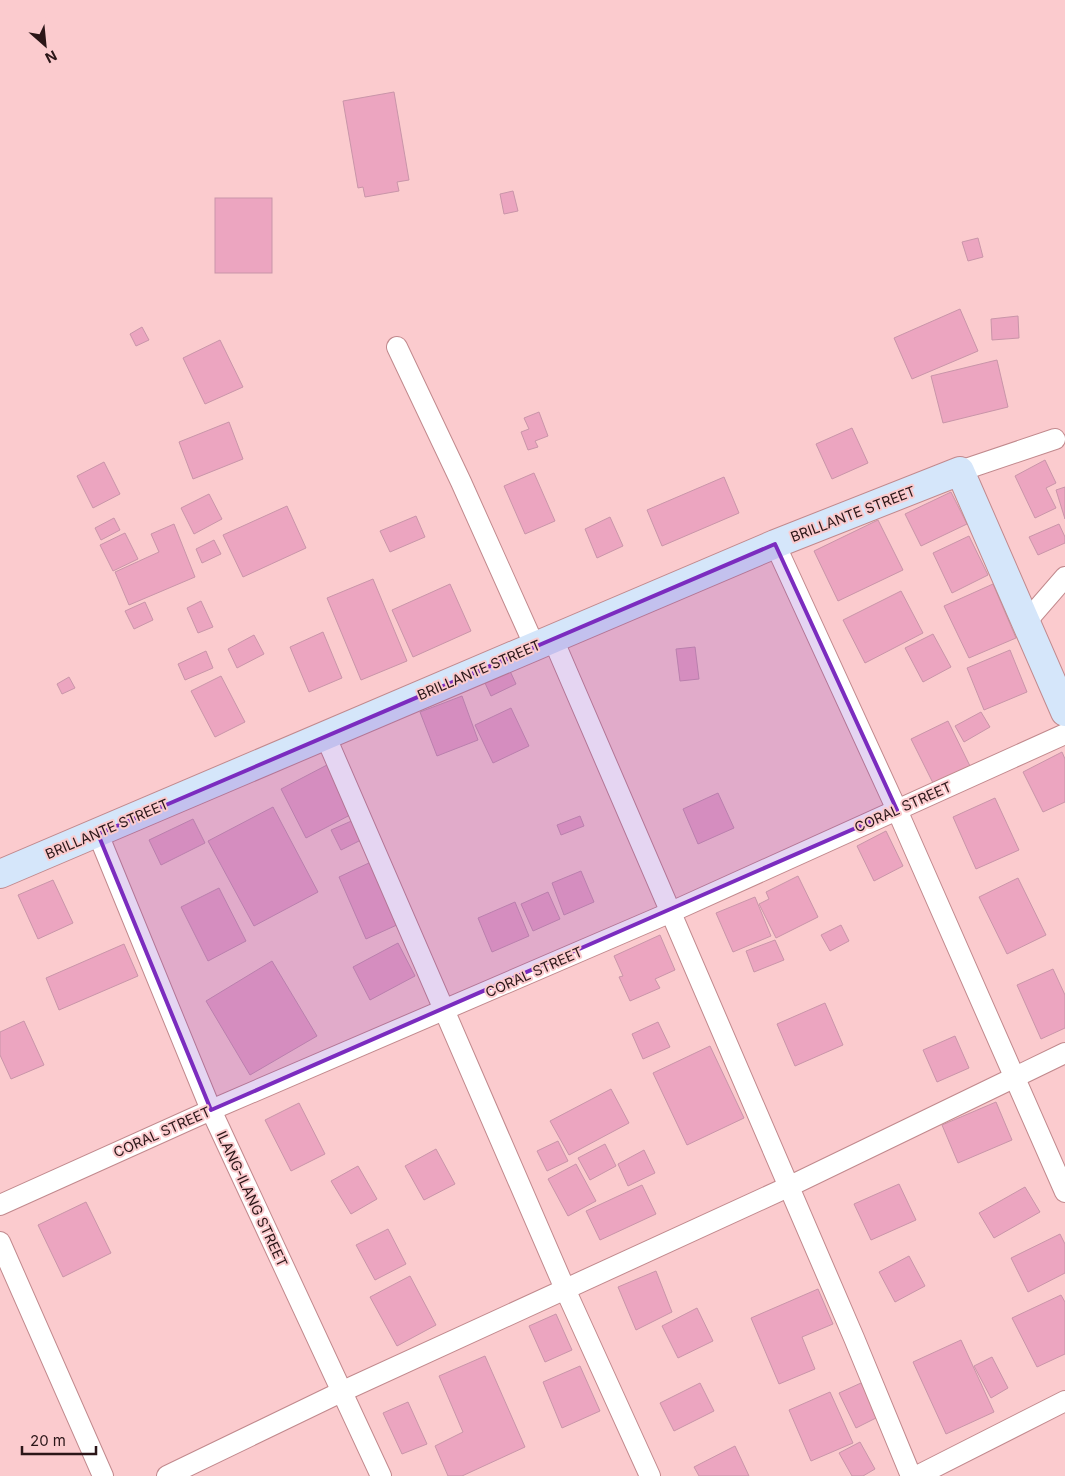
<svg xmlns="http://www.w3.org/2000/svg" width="1065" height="1476" viewBox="0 0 1065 1476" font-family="Inter,sans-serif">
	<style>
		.building { fill: #eca5c0; stroke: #c995a9 }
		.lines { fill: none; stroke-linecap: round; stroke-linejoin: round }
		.street-casing { stroke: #c1898d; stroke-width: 22 }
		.secondary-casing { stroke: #c1898d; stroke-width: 30 }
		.street { stroke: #fff; stroke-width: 20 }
		.secondary { stroke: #d5e6fa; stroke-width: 28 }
		.marked { fill: #7b2cbf; fill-opacity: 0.2; stroke: #7b2cbf; stroke-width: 4; stroke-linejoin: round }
		.labels { text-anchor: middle; stroke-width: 4; stroke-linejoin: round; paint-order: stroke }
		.street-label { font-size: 14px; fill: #2b1618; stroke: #fbcbce }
	</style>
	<rect width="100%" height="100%" fill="#fbcbce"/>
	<g class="building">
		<path d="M394,92l15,88 -12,2 2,9 -34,6 -2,-10 -5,1 -15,-87z"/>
		<path d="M513,191l5,20 -14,3 -4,-20z"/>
		<rect x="215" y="198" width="57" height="75"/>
		<path d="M978,238l5,19 -15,4 -6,-19z"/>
		<path d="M960,309l18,42 -66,28 -18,-41z"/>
		<path d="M1018,316l1,22 -27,2 -1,-21z"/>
		<path d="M142,327l7,13 -13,6 -6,-12z"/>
		<path d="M220,340l23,47 -38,17 -22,-46z"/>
		<path d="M997,360l11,47 -65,16 -12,-47z"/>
		<path d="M539,412l9,24 -13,5 3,6 -10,3 -7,-18 8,-3 -5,-11z"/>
		<path d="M229,422l14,37 -50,20 -14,-37z"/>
		<path d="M852,428l16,35 -36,16 -16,-35z"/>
		<path d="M1045,460l11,23 -10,5 10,20 -21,10 -20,-42z"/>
		<path d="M104,462l16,32 -27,14 -16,-32z"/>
		<path d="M534,473l21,48 -30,13 -21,-48z"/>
		<path d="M724,477l15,36 -77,33 -15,-36z"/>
		<path d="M1065,487v32l-9,-29z"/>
		<path d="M951,492l16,32 -46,22 -16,-32z"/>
		<path d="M209,494l13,25 -28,15 -13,-26z"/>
		<path d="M287,506l19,42 -63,29 -20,-42z"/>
		<path d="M416,516l9,21 -35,15 -10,-21z"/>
		<path d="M610,517l13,29 -26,12 -12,-29z"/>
		<path d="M114,518l6,12 -19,10 -6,-12z"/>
		<path d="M878,520l25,50 -65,31 -24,-50z"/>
		<path d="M174,524l21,53 -66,28 -14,-33 44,-20 -8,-18z"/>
		<path d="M1059,524l6,13v6l-27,12 -9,-18z"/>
		<path d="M125,533l13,26 -25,12 -13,-26z"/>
		<path d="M969,536l19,39 -36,18 -19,-40z"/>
		<path d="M214,540l7,14 -19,9 -6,-14z"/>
		<path d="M373,579l34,82 -46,19 -34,-82z"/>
		<path d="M450,584l21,47 -58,26 -21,-47z"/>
		<path d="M993,584l23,54 -47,20 -25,-52z"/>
		<path d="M901,591l22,42 -58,30 -22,-43z"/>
		<path d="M201,601l12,26 -15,6 -11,-25z"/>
		<path d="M145,602l8,18 -19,9 -9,-18z"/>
		<path d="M323,632l19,46 -33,14 -19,-45z"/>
		<path d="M933,634l18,33 -28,15 -18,-34z"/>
		<path d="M254,635l10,19 -27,14 -9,-19z"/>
		<path d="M695,647l4,32 -19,2 -4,-32z"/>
		<path d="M1010,650l17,42 -43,18 -17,-42z"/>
		<path d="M206,651l7,17 -28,12 -7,-16z"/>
		<path d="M510,671l6,13 -25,12 -6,-13z"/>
		<path d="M221,676l24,46 -30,15 -24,-46z"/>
		<path d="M69,677l6,11 -13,6 -5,-10z"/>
		<path d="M462,696l16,44 -41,16 -17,-44z"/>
		<path d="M511,708l18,38 -36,17 -18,-38z"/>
		<path d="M981,712l9,15 -26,15 -9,-16z"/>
		<path d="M948,721l22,45 -37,17 -22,-44z"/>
		<path d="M1062,752l3,7v43l-22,10 -20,-40z"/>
		<path d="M327,765l25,49 -46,24 -25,-49z"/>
		<path d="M718,793l16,35 -36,16 -15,-35z"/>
		<path d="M995,798l24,52 -43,19 -23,-52z"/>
		<path d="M273,807l45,85 -64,34 -46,-85z"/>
		<path d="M580,816l4,10 -23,9 -4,-10z"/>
		<path d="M193,819l12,24 -44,22 -12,-25z"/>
		<path d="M356,819l9,19 -24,12 -10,-20z"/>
		<path d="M886,831l17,35 -29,15 -17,-35z"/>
		<path d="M371,862l28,62 -33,15 -27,-62z"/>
		<path d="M581,871l13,31 -30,13 -12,-32z"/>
		<path d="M798,876l20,41 -42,21 -17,-34 10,-5 -3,-7z"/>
		<path d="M1018,878l28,57 -39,19 -28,-57z"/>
		<path d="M53,880l20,43 -35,16 -20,-44z"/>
		<path d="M219,888l27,53 -38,20 -27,-54z"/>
		<path d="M548,892l12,27 -27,12 -12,-27z"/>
		<path d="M755,897l16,39 -38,16 -17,-39z"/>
		<path d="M515,902l14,34 -37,16 -14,-34z"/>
		<path d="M841,925l8,16 -19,10 -9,-16z"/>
		<path d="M660,935l15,35 -20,9 5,9 -30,13 -11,-24 4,-1 -9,-20z"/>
		<path d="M775,940l9,20 -30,12 -8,-21z"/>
		<path d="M398,943l17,33 -45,24 -17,-33z"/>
		<path d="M124,944l14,32 -79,34 -13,-32z"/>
		<path d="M272,961l45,75 -67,39 -44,-74z"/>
		<path d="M1053,969l12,26v33l-24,11 -24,-54z"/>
		<path d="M825,1003l18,42 -48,21 -18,-42z"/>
		<path d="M24,1021l20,44 -33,14 -11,-24v-23z"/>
		<path d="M658,1022l12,25 -27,12 -11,-25z"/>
		<path d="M955,1036l14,32 -32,14 -14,-32z"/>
		<path d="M710,1046l34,72 -57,27 -34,-72z"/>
		<path d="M611,1089l18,34 -60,32 -19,-34z"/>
		<path d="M996,1102l16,38 -54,23 -16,-38z"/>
		<path d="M299,1103l26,51 -34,17 -26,-51z"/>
		<path d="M558,1141l10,20 -21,10 -10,-20z"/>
		<path d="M605,1144l11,22 -26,14 -12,-22z"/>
		<path d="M436,1149l19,35 -31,16 -19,-34z"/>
		<path d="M644,1150l11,23 -27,13 -10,-22z"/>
		<path d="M576,1164l20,37 -28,15 -20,-37z"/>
		<path d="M358,1166l19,33 -26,15 -20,-33z"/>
		<path d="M899,1184l17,36 -45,20 -17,-36z"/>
		<path d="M642,1185l14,29 -56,26 -14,-29z"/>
		<path d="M1025,1187l15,25 -46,26 -15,-25z"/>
		<path d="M86,1202l25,51 -48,24 -25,-52z"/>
		<path d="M388,1229l18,35 -31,16 -19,-35z"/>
		<path d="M1060,1234l5,10v29l-37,19 -17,-34z"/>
		<path d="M909,1256l16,30 -30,16 -16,-30z"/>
		<path d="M656,1271l16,41 -36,18 -18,-43z"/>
		<path d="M410,1276l26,49 -39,21 -27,-49z"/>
		<path d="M818,1289l15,35 -31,13 13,32 -36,15 -28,-66z"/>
		<path d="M1061,1295l4,7v52l-28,13 -25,-49z"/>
		<path d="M697,1308l16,33 -35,17 -16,-32z"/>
		<path d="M556,1314l16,36 -27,12 -16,-36z"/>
		<path d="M961,1340l33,72 -48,22 -33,-72z"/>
		<path d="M485,1356l40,91 -63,29h-14l-13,-30 28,-14 -24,-56z"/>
		<path d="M992,1357l16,31 -17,10 -17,-32z"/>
		<path d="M580,1366l20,45 -38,17 -19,-46z"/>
		<path d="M700,1383l14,28 -40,20 -14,-28z"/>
		<path d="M861,1383l17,34 -22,11 -17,-35z"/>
		<path d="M830,1392l23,51 -42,18 -22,-51z"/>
		<path d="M408,1402l19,42 -25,10 -19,-41z"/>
		<path d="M860,1442l15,27 -12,7h-11l-13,-23z"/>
		<path d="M735,1446l14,30h-50l-5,-9z"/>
	</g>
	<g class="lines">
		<defs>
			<g id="street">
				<path d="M397,347l64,135 74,165"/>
				<path d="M960,471l95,-32"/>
				<path d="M775,544l122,266 168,382"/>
				<path d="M1026,622l39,-45"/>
				<path d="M553,639l301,699 57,138"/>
				<path d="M325,735l240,554 85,187"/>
				<path d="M98,834l113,276 170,366"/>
				<path d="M0,1205l211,-95 458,-197 396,-179"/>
				<path d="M0,1242l103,234"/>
				<path d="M167,1476l174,-84 447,-205 277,-134"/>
				<path d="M917,1476l148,-75"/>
			</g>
			<path id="secondary" d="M0,874l775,-330 185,-73 105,241"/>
		</defs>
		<use href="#street" class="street-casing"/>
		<use href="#secondary" class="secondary-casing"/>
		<use href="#street" class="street"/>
		<use href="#secondary" class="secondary"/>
	</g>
	<path class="marked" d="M775,544l122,266 -686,300 -113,-276z"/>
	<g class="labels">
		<g class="street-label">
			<text transform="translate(853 514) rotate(-21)" y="5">BRILLANTE STREET</text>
			<text transform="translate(479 670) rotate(-23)" y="5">BRILLANTE STREET</text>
			<text transform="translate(903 807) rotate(-24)" y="5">CORAL STREET</text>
			<text transform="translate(107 829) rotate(-23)" y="5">BRILLANTE STREET</text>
			<text transform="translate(534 972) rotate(-24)" y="5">CORAL STREET</text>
			<text transform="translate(162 1132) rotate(-24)" y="5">CORAL STREET</text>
			<text transform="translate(252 1199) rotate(65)" y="5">ILANG-ILANG STREET</text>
		</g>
	</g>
	<g transform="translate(45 45) rotate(153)" stroke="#fbcbce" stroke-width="4" paint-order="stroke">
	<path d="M0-4L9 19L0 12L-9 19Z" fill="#2b1618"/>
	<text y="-8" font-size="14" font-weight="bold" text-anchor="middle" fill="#2b1618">N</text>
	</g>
	<path d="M22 1446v8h74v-8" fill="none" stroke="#2b1618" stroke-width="2.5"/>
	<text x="30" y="1446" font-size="15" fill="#2b1618" stroke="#fbcbce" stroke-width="4" paint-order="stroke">20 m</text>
</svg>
